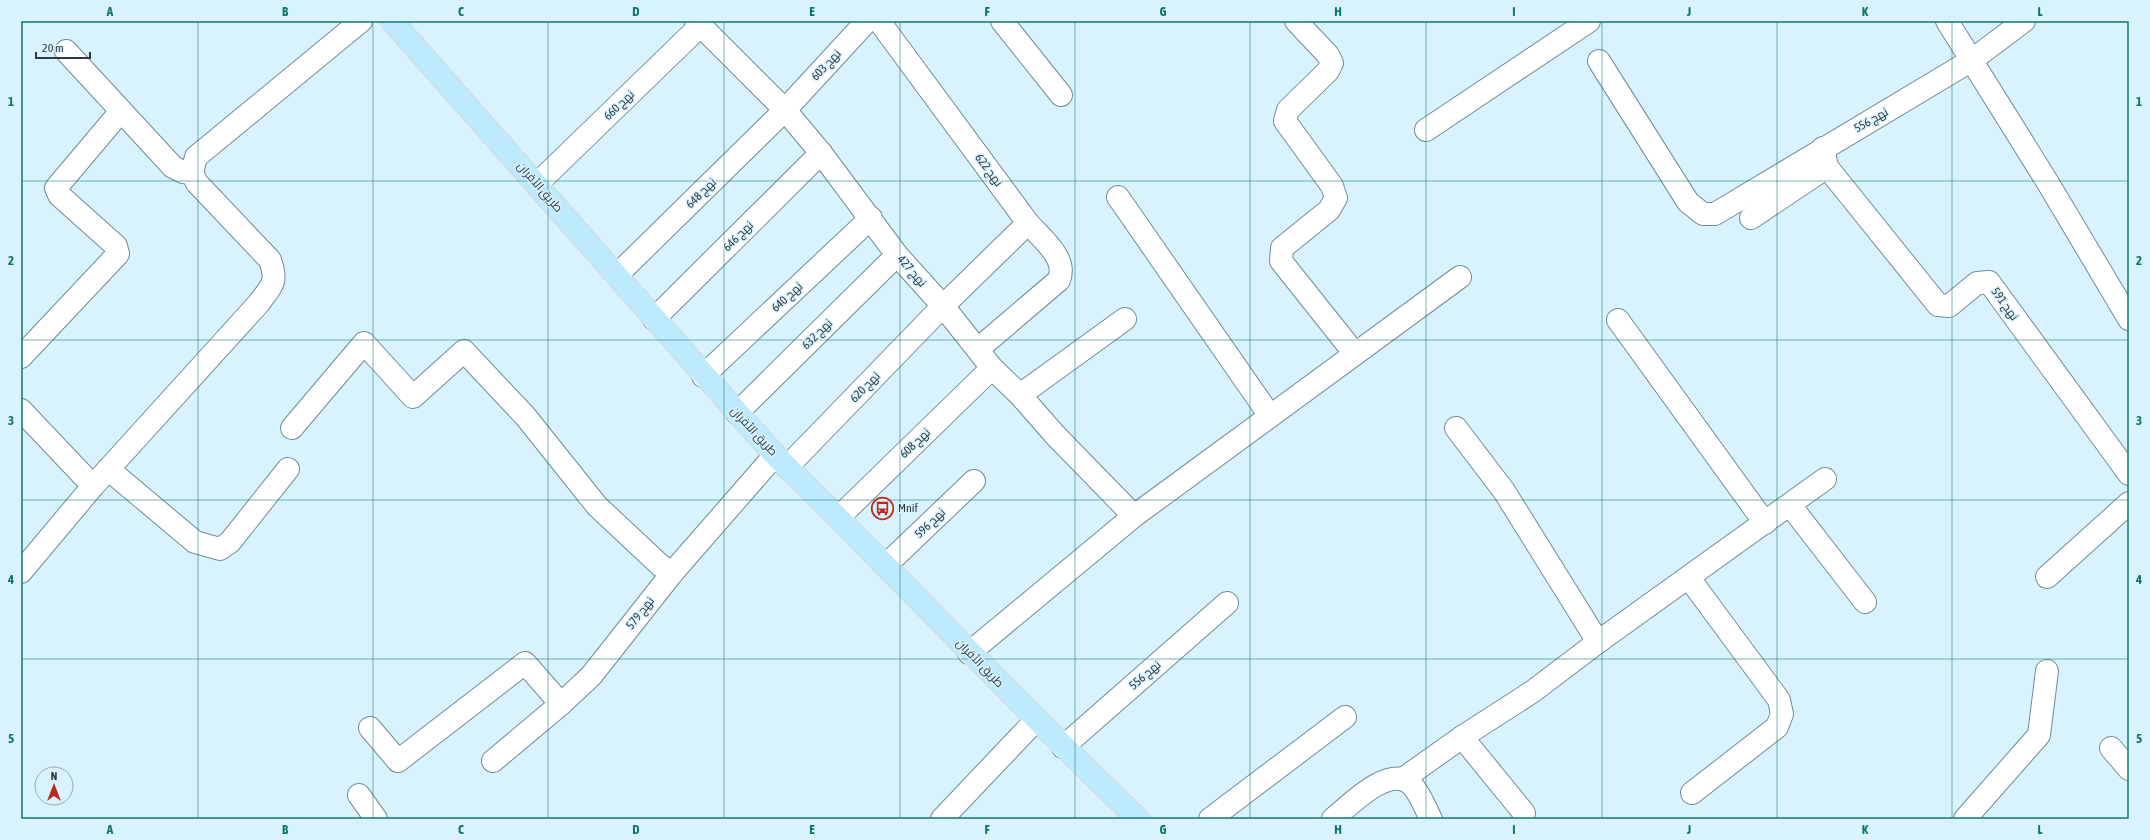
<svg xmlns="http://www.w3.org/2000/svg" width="2150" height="840" viewBox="0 0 2150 840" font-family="'Asap Condensed',Cairo,sans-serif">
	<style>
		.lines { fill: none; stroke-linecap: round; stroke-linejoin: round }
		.minor-casing { stroke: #6f8c99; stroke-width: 24 }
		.major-casing { stroke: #d5d8d9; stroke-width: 24 }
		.minor { stroke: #fff; stroke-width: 22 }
		.major { stroke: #bdebfd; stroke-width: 22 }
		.grid { fill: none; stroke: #0f766e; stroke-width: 1; stroke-opacity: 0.55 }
		.labels { text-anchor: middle; stroke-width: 3; stroke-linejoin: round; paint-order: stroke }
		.street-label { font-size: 12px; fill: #2e3a40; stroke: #d9f3fe }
		.poi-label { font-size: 12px; fill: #2e3a40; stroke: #d9f3fe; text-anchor: start }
		.neatline { fill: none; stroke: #0f766e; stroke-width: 1.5 }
		.grid-label { font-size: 13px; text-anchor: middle; font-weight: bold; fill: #0f766e }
	</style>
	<rect width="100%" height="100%" fill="#d9f3fe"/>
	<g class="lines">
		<defs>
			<g id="minor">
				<path d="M696,21l89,89 36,43 76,102 46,51 49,62 28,27 36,41 78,80"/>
				<path d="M1002,21l59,74"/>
				<path d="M1296,21l32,34 4,8 -4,8 -40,39 -3,11 47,65 4,12 -7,12 -47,38 -1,13 74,93"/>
				<path d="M1947,21l101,162 81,136"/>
				<path d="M66,51l107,116 10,5 9,1"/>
				<path d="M1599,61l89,141 15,12h12l257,-154 52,-39"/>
				<path d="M1426,130l163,-109"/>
				<path d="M1823,148l4,19 111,138 11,1 28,-23 12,-1 140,192"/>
				<path d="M537,184l163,-158"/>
				<path d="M1118,197l152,219"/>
				<path d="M1751,218l76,-51"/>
				<path d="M617,275l168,-165 82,-89"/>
				<path d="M654,319l167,-166"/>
				<path d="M1618,320l147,203"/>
				<path d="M978,349l81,-69c9,-22 -18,-42 -31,-57"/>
				<path d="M21,357l97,-103 -2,-8 -57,-51 -3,-7 65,-77"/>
				<path d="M703,376l168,-158"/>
				<path d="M1020,395l105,-76"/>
				<path d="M21,410l72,76"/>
				<path d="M737,413l160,-158"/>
				<path d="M292,428l72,-85 49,54 51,-46 62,66 71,89 64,60 12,6"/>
				<path d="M1456,428l48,63 94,151"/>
				<path d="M787,467l156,-161 85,-83 -149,-202"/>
				<path d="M108,469l87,73 25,7 10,-7 58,-73"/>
				<path d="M1790,505l75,97"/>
				<path d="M839,517l153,-149"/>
				<path d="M886,565l88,-84"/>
				<path d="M21,572l72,-86 166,-183c13,-18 19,-20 11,-43l-73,-77 -5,-10 4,-16 165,-136"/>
				<path d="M2047,577l82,-74"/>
				<path d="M1689,578l90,122 3,14 -5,13 -85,66"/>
				<path d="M969,653l165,-137 326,-239"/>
				<path d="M370,728l28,33 127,-98 36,41"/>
				<path d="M1462,737l62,76"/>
				<path d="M1063,747l164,-144"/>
				<path d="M2111,748l18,21"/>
				<path d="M493,761l68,-57 30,-28 82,-104 102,-117"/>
				<path d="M1403,779l59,-42 70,-45 66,-50 227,-163"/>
				<path d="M359,795l17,24"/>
				<path d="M942,819l94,-99"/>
				<path d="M1210,819l135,-102"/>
				<path d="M1333,819c17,-14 56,-55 78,-35 9,9 14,24 20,35"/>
				<path d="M1965,819l74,-84 8,-64"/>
			</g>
			<path id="major" d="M392,21l383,434c122,120 239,245 363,364"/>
		</defs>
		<use href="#minor" class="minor-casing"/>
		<use href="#major" class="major-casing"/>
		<use href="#minor" class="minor"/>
		<use href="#major" class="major"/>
	</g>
	<path class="grid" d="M198,21v798M373,21v798M548,21v798M724,21v798M900,21v798M1075,21v798M1250,21v798M1426,21v798M1602,21v798M1777,21v798M1952,21v798M21,181h2108M21,340h2108M21,500h2108M21,659h2108"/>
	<defs>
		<symbol id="bus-ring" viewBox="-11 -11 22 22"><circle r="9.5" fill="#d9f3fe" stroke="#b92b1d" stroke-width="1.5"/><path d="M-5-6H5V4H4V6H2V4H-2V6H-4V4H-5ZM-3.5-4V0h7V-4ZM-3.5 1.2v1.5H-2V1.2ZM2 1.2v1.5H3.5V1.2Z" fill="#b92b1d"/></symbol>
	</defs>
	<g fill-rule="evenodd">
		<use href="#bus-ring" x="870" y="496" width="25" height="25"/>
	</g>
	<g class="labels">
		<g class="street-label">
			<text transform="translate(826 65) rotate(-47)" y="4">نهج 603</text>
			<text transform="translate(619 105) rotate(-44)" y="4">نهج 660</text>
			<text transform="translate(1871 120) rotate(-30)" y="4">نهج 556</text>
			<text transform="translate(989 170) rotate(53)" y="4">نهج 622</text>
			<text transform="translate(540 187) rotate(49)" y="4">طريق الأفران</text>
			<text transform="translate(701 193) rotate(-45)" y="4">نهج 648</text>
			<text transform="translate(738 236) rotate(-45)" y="4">نهج 646</text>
			<text transform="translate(912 271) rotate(49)" y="4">نهج 427</text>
			<text transform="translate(787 297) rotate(-43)" y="4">نهج 640</text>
			<text transform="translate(2005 304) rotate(54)" y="4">نهج 591</text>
			<text transform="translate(817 334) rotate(-45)" y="4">نهج 632</text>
			<text transform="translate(865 387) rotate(-46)" y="4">نهج 620</text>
			<text transform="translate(754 431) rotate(47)" y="4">طريق الأفران</text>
			<text transform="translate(915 443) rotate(-44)" y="4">نهج 608</text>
			<text transform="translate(930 523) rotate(-44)" y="4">نهج 596</text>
			<text transform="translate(640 613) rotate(-52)" y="4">نهج 579</text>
			<text transform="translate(980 663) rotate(46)" y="4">طريق الأفران</text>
			<text transform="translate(1145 675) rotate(-41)" y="4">نهج 556</text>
		</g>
		<g class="poi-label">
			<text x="898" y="512">Mnif</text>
		</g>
	</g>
	<rect width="2150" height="840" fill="none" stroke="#d9f3fe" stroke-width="44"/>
	<g transform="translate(54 786)"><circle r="19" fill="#d9f3fe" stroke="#95a9b2"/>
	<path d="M0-3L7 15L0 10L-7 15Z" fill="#b92b1d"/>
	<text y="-6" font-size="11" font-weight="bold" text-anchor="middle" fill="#2e3a40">N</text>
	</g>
	<path d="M36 52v6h54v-6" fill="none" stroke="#2e3a40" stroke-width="2"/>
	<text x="42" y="52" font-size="12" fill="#2e3a40" stroke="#d9f3fe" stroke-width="3" paint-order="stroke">20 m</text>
	<rect x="22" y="22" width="2106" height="796" class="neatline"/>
	<g class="grid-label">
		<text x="110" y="16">A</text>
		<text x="285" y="16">B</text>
		<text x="461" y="16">C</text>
		<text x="636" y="16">D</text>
		<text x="812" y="16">E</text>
		<text x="987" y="16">F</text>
		<text x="1163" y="16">G</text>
		<text x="1338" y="16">H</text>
		<text x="1514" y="16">I</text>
		<text x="1689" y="16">J</text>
		<text x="1865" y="16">K</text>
		<text x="2040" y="16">L</text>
		<text x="11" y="106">1</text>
		<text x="2139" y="106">1</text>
		<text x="11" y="265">2</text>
		<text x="2139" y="265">2</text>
		<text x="11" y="425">3</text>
		<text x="2139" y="425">3</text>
		<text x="11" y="584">4</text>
		<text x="2139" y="584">4</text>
		<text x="11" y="743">5</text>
		<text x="2139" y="743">5</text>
		<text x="110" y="834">A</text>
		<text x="285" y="834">B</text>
		<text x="461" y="834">C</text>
		<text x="636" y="834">D</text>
		<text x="812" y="834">E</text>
		<text x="987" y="834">F</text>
		<text x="1163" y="834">G</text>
		<text x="1338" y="834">H</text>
		<text x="1514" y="834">I</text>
		<text x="1689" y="834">J</text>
		<text x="1865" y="834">K</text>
		<text x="2040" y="834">L</text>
	</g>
</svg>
